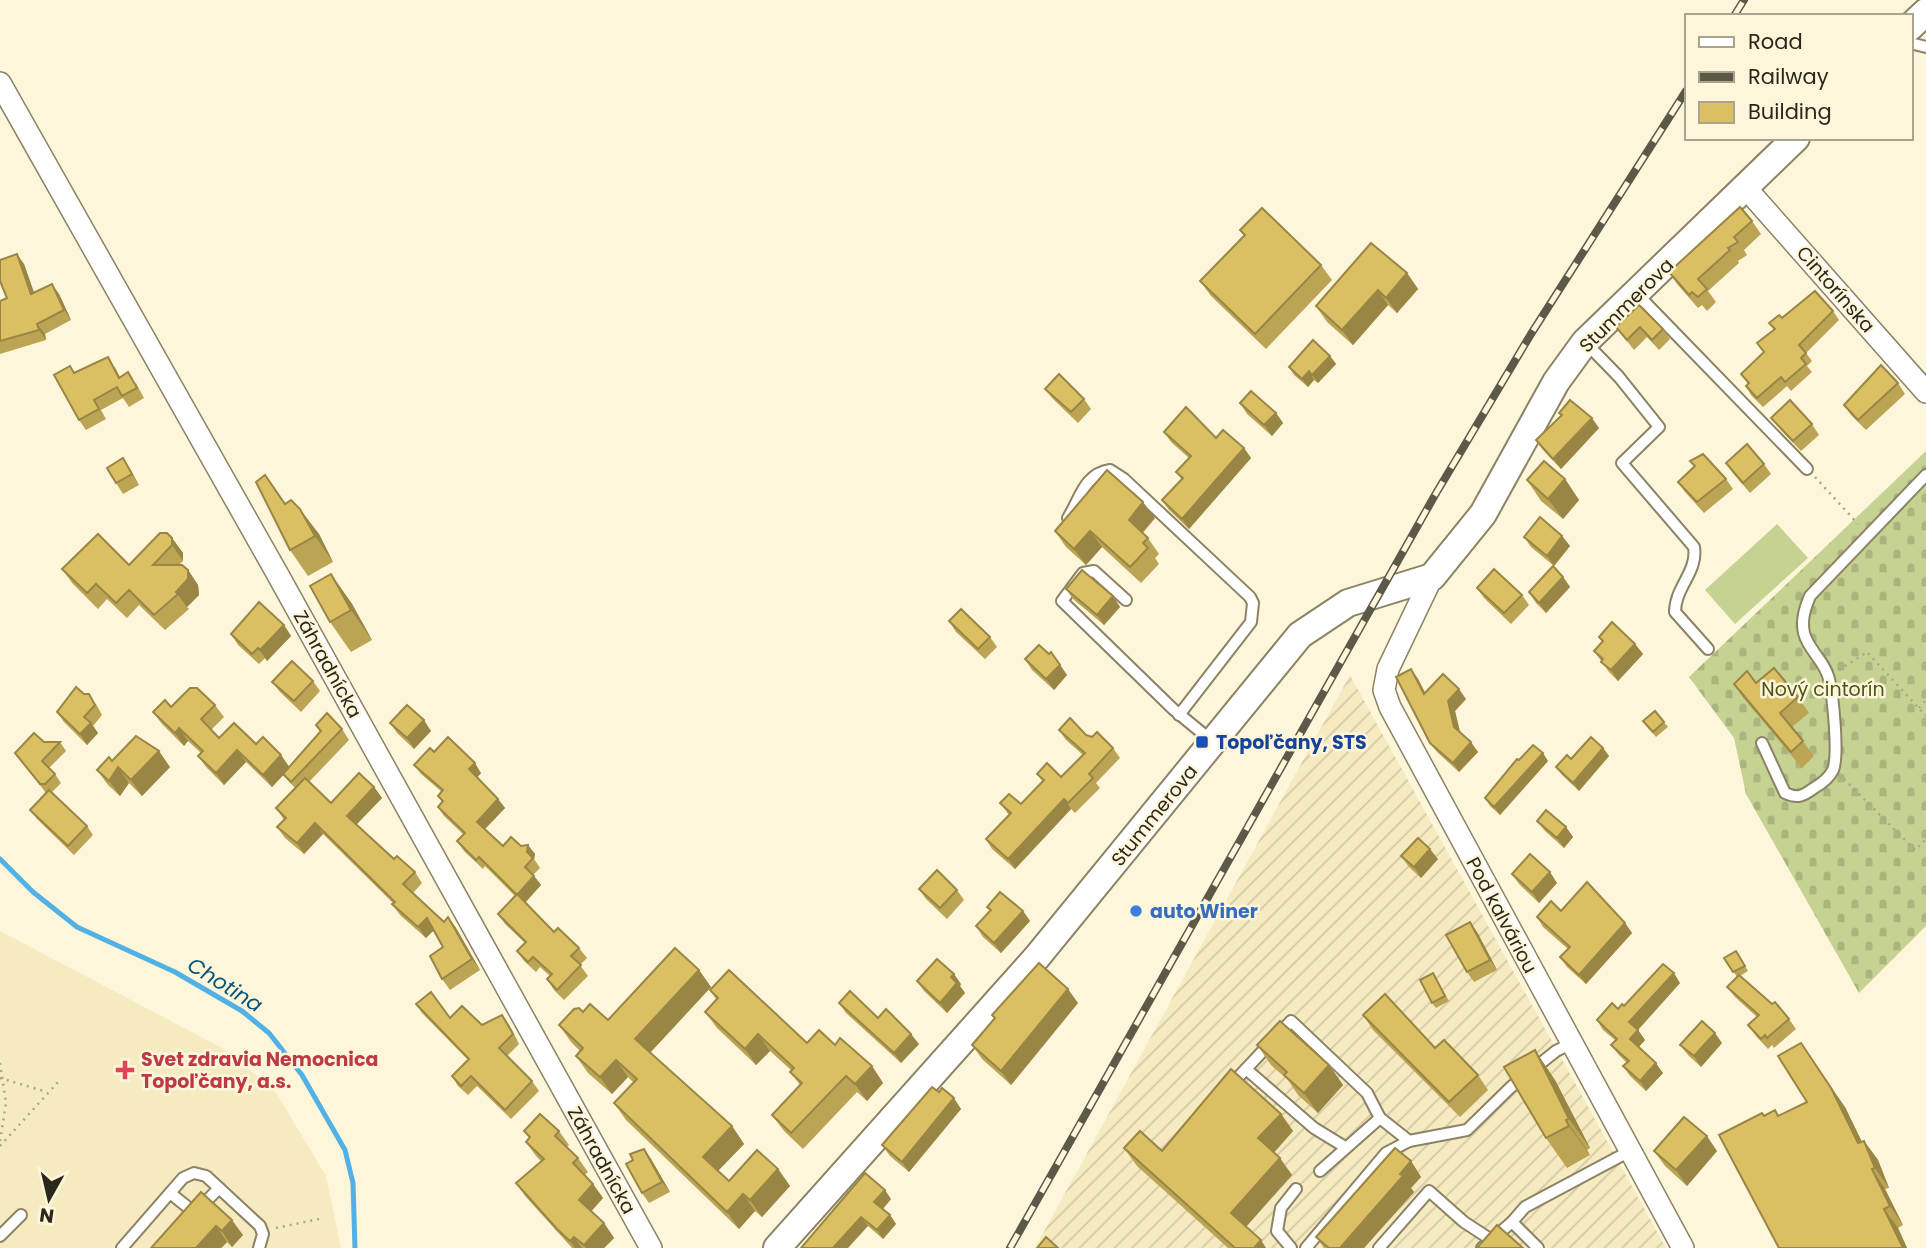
<svg xmlns="http://www.w3.org/2000/svg" width="1926" height="1248" viewBox="0 0 1926 1248" font-family="Poppins,sans-serif">
	<style>
		.built { fill: #f6eac1 }
		.industrial { fill: url(#industrial-furrows) }
		.grass { fill: #c6d292 }
		.cemetery { fill: url(#cemetery-stones) }
		.lines { fill: none; stroke-linecap: round; stroke-linejoin: round }
		.stream { stroke: #51b1e4; stroke-width: 5 }
		.service-casing { stroke: #8c8264; stroke-width: 14 }
		.minor-casing { stroke: #8c8264; stroke-width: 24 }
		.tertiary-casing { stroke: #8c8264; stroke-width: 30 }
		.path { stroke: #aba58f; stroke-width: 2.5; stroke-dasharray: 2 5; stroke-linecap: butt }
		.service { stroke: #fff; stroke-width: 10 }
		.minor { stroke: #fff; stroke-width: 21 }
		.tertiary { stroke: #fff; stroke-width: 26 }
		.rail-casing { stroke: #5d5948; stroke-width: 8 }
		.rail { stroke: #fef6db; stroke-width: 5; stroke-dasharray: 16; stroke-linecap: butt }
		.wall { fill: #bca455 }
		.shaded-wall { fill: #998645 }
		.building { fill: #dbbf63; stroke: #998645; stroke-width: 2 }
		.transit-dot { fill: #1a4fb4; stroke: #fef6db; stroke-width: 2.5 }
		.shop-dot { fill: #3f7fe0; stroke: #fef6db; stroke-width: 2.5 }
		.health-dot { fill: #e0444e; stroke: #fef6db; stroke-width: 2.5 }
		.labels { text-anchor: middle; stroke-width: 5; stroke-linejoin: round; paint-order: stroke }
		.street-label { font-size: 19px; fill: #2b281b; stroke: #fef6db }
		.park-label { font-size: 19px; fill: #4c5513; stroke: #fef6db }
		.transit-label { font-size: 19px; font-weight: bold; fill: #164399; stroke: #fef6db; text-anchor: start }
		.shop-label { font-size: 19px; font-weight: bold; fill: #366cbe; stroke: #fef6db; text-anchor: start }
		.health-label { font-size: 19px; font-weight: bold; fill: #be3a42; stroke: #fef6db; text-anchor: start }
		.water-label { font-size: 21px; font-style: italic; fill: #09577a; stroke: #fef6db }
	</style>
	<defs>
		<pattern id="industrial-furrows" width="10" height="10" patternUnits="userSpaceOnUse" patternTransform="scale(1.75)"><rect width="10" height="10" fill="#f6eac1"/><path d="M-1 1l2-2M0 10L10 0M9 11l2-2" fill="none" stroke="#d3c9a5"/></pattern>
		<pattern id="cemetery-stones" width="16" height="16" patternUnits="userSpaceOnUse" patternTransform="scale(1.75)"><rect width="16" height="16" fill="#c6d292"/><path d="M2 7V4a2 2 0 0 1 4 0v3zM10 15v-3a2 2 0 0 1 4 0v3z" fill="#aab47d"/></pattern>
	</defs>
	<rect width="100%" height="100%" fill="#fef6db"/>
	<path class="built" d="M0,931l224,118 51,42 51,85 15,72h-341z"/>
	<path class="industrial" d="M1350,675l316,573h-631z"/>
	<path class="grass" d="M1777,524l31,34 -73,66 -30,-34z"/>
	<path class="cemetery" d="M1926,451v475l-67,67 -113,-199 -12,-56 -45,-61z"/>
	<g class="lines">
		<path class="stream" d="M0,859l33,33 44,35 98,45 67,39 27,22 33,42 43,75 8,33 2,65"/>
		<defs>
			<g id="service">
				<path d="M1910,43l16,4"/>
				<path d="M1636,293l171,176"/>
				<path d="M1585,342l34,35 40,50 -37,36 72,84c4,25 -19,40 -19,65l33,37"/>
				<path d="M1068,518c12,-19 16,-44 42,-48l14,9 126,118 3,6 -2,19 -72,93"/>
				<path d="M1126,600l-32,-29 -11,2 -21,28 111,108 40,33"/>
				<path d="M1762,743l23,50c13,6 18,3 29,-5 7,-4 15,-10 19,-18 6,-15 0,-74 -4,-91 -4,-18 -21,-29 -25,-46 -3,-13 1,-25 6,-37l116,-121"/>
				<path d="M1246,1069l68,59 31,19"/>
				<path d="M1230,1086l61,-65 76,72 13,25 29,23"/>
				<path d="M1320,1171l60,-53"/>
				<path d="M170,1193l25,20 24,-25"/>
				<path d="M1512,1222l13,-15 105,-56"/>
				<path d="M0,1236l21,-21"/>
				<path d="M122,1248l61,-70 11,-5 12,3 54,50 3,8 -4,14"/>
				<path d="M1291,1248l-14,-17 4,-23 15,-19"/>
				<path d="M1306,1248l80,-95 23,-12 58,-11 44,-43 45,-36 16,-8"/>
				<path d="M1379,1248l50,-57 35,31 26,17"/>
				<path d="M1482,1248l30,-26 26,26"/>
			</g>
			<g id="minor">
				<path d="M0,83l278,492 373,673"/>
				<path d="M1745,187l181,205"/>
				<path d="M1432,577l-44,92 -4,21 6,17 293,541"/>
			</g>
			<g id="tertiary">
				<path d="M1910,27l16,-15"/>
				<path d="M777,1248l260,-291 263,-322 48,-32 84,-26 51,-63 73,-132 29,-40 211,-204"/>
			</g>
		</defs>
		<use href="#service" class="service-casing"/>
		<use href="#minor" class="minor-casing"/>
		<use href="#tertiary" class="tertiary-casing"/>
		<g class="path">
			<path d="M1815,477l43,47"/>
			<path d="M1839,670l28,-18 59,64"/>
			<path d="M1919,708l7,-8"/>
			<path d="M1844,779l71,71 11,-11"/>
			<path d="M0,1063l6,40 -6,38"/>
			<path d="M0,1078l47,14"/>
			<path d="M0,1146l59,-65"/>
			<path d="M276,1228l43,-9"/>
		</g>
		<use href="#service" class="service"/>
		<use href="#minor" class="minor"/>
		<use href="#tertiary" class="tertiary"/>
		<defs>
			<g id="rail">
				<path d="M1734,16l10,-16"/>
				<path d="M1010,1248l425,-753 96,-161 155,-243"/>
			</g>
		</defs>
		<use href="#rail" class="rail-casing"/>
		<use href="#rail" class="rail"/>
	</g>
	<g class="wall">
		<path d="M1752,221l9,13 -17,16 3,5 -9,6 1,2 -31,28 8,11 -9,9 -5,-6 -4,3 -20,-23 -9,-13z"/>
		<path d="M1240,230l81,35 11,15 -66,69 -55,-53 -11,-15 44,-45z"/>
		<path d="M24,264l10,29 25,1 12,26 -26,14 1,6 -46,14v-53l7,-3z"/>
		<path d="M1407,273l11,16 -21,24 -9,-8 -35,40 -26,-23 -11,-16z"/>
		<path d="M1639,305l24,24 7,10 -11,11 -12,-13 -13,13 -18,-23z"/>
		<path d="M1833,311l6,9 -33,33 6,8 -5,5 5,6 -21,19 -4,-5 -24,21 -12,-12 -5,-9 2,-2 -7,-10 23,-22 -7,-9 17,-14 -5,-6 13,-5z"/>
		<path d="M1330,356l6,8 -18,19 -4,-3 -6,7 -14,-12 -5,-8z"/>
		<path d="M115,367l5,10 16,6 8,15 -15,9 -6,-9 -22,12 5,9 -20,11 -7,-10 -4,-47z"/>
		<path d="M1898,383l7,11 -39,36 -15,-15 -7,-10z"/>
		<path d="M1045,389l39,10 7,10 -13,14 -25,-24z"/>
		<path d="M1240,403l36,10 7,10 -11,13 -25,-22z"/>
		<path d="M1559,413l40,15 -38,41 -18,-19 -7,-10 25,-24z"/>
		<path d="M1771,418l41,6 7,11 -18,16 -22,-23z"/>
		<path d="M1164,432l52,6 28,10 7,10 -62,71 -20,-19 -7,-10 20,-20 -6,-8 13,-14 -18,-16z"/>
		<path d="M1690,461l36,18 7,10 -29,24 -19,-21 -7,-10 16,-16z"/>
		<path d="M1726,463l38,1 7,10 -21,19 -17,-20z"/>
		<path d="M130,469l9,16 -16,9 -7,-11z"/>
		<path d="M1565,479l14,21 -16,19 -22,-18 -14,-21z"/>
		<path d="M285,503l34,31 14,28 -25,14 -18,-26z"/>
		<path d="M1155,518l-12,15 5,5 11,16 -4,4 4,6 -18,19 -39,-36 -16,18 -20,-18 -11,-16z"/>
		<path d="M1562,536l8,10 -16,20 -23,-19 -7,-10z"/>
		<path d="M172,538l11,15v8l-4,4 9,5 10,15 1,10 -12,12 2,2 -24,21 -26,-25 -12,13 -20,-19 -9,10 -25,-25 -11,-15 67,-4z"/>
		<path d="M331,574l21,30 20,36 -21,12 -21,-30z"/>
		<path d="M1563,577l7,10 -24,26 -10,-10 -7,-11z"/>
		<path d="M1477,588l45,7 7,10 -18,19 -27,-26z"/>
		<path d="M1066,589l47,7 7,11 -16,18 -31,-26z"/>
		<path d="M949,621l41,16 7,10 -12,12 -29,-27z"/>
		<path d="M284,625l7,11 -24,25 -2,-3 -6,6 -21,-19 -7,-11z"/>
		<path d="M1599,637l36,7 8,10 -25,27 -9,-9 -15,-21 8,-9z"/>
		<path d="M1051,652l16,23 -13,15 -22,-20 -7,-11 24,-5z"/>
		<path d="M1411,669l7,10 7,14 41,6 -11,12 5,21 18,20 -19,20 -22,-20 -7,-9z"/>
		<path d="M313,681l7,10 -19,21 -21,-20 -8,-10z"/>
		<path d="M1756,683l42,14 11,16 -17,14 22,29 -12,12 -58,-69 -10,-15z"/>
		<path d="M84,694l12,10 6,11 -9,11 5,7 -11,12 -23,-23 -7,-10z"/>
		<path d="M215,705l9,12 -13,13 8,8 37,6 25,11 8,12 31,-35 -4,-7 26,4 7,11 -40,42 22,21 43,-16 8,11 -26,27 38,34 21,13 7,11 -9,10 31,29 4,-5 8,11 24,42 -30,20 -8,-11 1,-32 -9,-17 -8,8 -26,-23 -8,-11 1,-1 -70,-69 -19,20 -19,-16 -8,-11 7,-7 -8,-12 19,-20 -12,-13 -11,12 -26,-25 -22,23 -17,-17 -9,-12 3,-3 -13,-12 -4,5 -22,-22 -9,-12 18,-5z"/>
		<path d="M1643,721l21,1 4,5 -12,10z"/>
		<path d="M390,723l41,8 -17,18 -17,-16z"/>
		<path d="M1059,730l27,5 27,13 7,10 -24,25 4,5 -25,25 -4,-4 -56,60 -23,-20 -6,-10 23,-24 -9,-12 21,1 22,-22 -6,-8 24,3 22,-22 -17,-15z"/>
		<path d="M44,742h16l6,9 -17,17 6,6 6,9 -9,9 35,34 6,9 -19,20 -37,-36 -7,-9 16,-17 -31,-40z"/>
		<path d="M1603,748l6,8 -30,35 -17,-16 -6,-8 15,-8z"/>
		<path d="M434,752l47,21 -4,4 21,22 7,9 -20,21 18,17h18l14,8 -1,5 6,9 -7,7 8,10 -16,17 29,30 25,16 8,10 -7,7 8,11 -24,24 -10,-10 -7,-11 3,-3 -10,-9 -4,5 -12,-11 -7,-10 8,-8 -20,-19 -7,-10 17,-18 -30,-30 -2,3 -19,-18 -7,-10 7,-6 -20,-19 -6,-9 4,-5 -4,-6 4,-4 -21,-18 -7,-9z"/>
		<path d="M1519,760l29,1 -48,54 -10,-9 -5,-8z"/>
		<path d="M112,761l58,6 -28,29 -13,-13 -9,13 -12,-11 -11,-15z"/>
		<path d="M1537,821l29,6 7,10 -9,11 -19,-17z"/>
		<path d="M1401,856l37,3 -17,19 -12,-11z"/>
		<path d="M1512,874l45,9 -18,20 -20,-19z"/>
		<path d="M919,889l38,1 7,10 -17,19 -21,-20z"/>
		<path d="M987,907l36,4 7,10 -29,32 -18,-16 -7,-11 14,-15z"/>
		<path d="M1561,911l64,12 7,10 -46,51 -19,-17 -7,-10 8,-8 -25,-22 -6,-10z"/>
		<path d="M1477,932l20,38 -23,12 -7,-10z"/>
		<path d="M1736,951l12,20 -8,5 49,43 7,10 -22,19 -2,-3 -4,4 -12,-13 -8,-11 9,-8 -22,-20 -8,-10 10,-10 -13,-19z"/>
		<path d="M699,970l12,17 -61,66 82,73 12,18 -26,27 11,10 49,-12 12,17 -28,31 -7,-6 -16,18 -113,-109 -12,-17 20,-20 -6,-6 -16,17 -24,-21 -12,-17 4,-5 -9,-9 -12,-17 24,-13 25,8z"/>
		<path d="M1433,973l16,28 -13,7 -4,-5z"/>
		<path d="M917,981l44,3 -1,2 5,7 -18,20 -23,-22z"/>
		<path d="M1680,983l-42,47 7,10 -7,7 25,26 -17,18 -16,-15 -7,-10 4,-3 -9,-9 -7,-9 4,-5 -12,-10 -6,-10 21,-11z"/>
		<path d="M710,990l97,53 28,2 37,21 11,17 -16,18 -10,-9 -54,57 -19,-18 -12,-16 28,-30 -10,-13 2,-1 -22,-20 -14,14 -39,-37 -12,-16 11,-13z"/>
		<path d="M839,1003l39,15 41,26 -18,19 -55,-50z"/>
		<path d="M1078,1003l-67,82 -29,-26 -10,-14 23,-26 -3,-4z"/>
		<path d="M416,1004l34,14 32,7 20,-10 7,10 10,19 -12,12 25,25 7,10 -28,28 -34,-33 -9,9 -10,-9 -6,-10 16,-16 -46,-47z"/>
		<path d="M1363,1015l72,33 43,27 10,15 -28,27 -87,-87z"/>
		<path d="M1722,1043l-21,24 -13,-12 -8,-10z"/>
		<path d="M1257,1045l72,20 14,20 -25,28 -20,-18 -10,-15 -17,-15z"/>
		<path d="M1555,1080l35,68 -3,2 3,5 -23,13 -21,-30z"/>
		<path d="M939,1092l22,17 -52,63 -19,-16 -8,-11z"/>
		<path d="M1845,1107l17,35 2,-1 14,19 11,28 -4,1 18,36 -5,3 9,20h-128l-15,-132 11,-6 3,5z"/>
		<path d="M1281,1114l12,17 -19,21 18,23 -46,52 20,21h-38l-91,-82 -13,-18 38,3z"/>
		<path d="M524,1131h35l10,14 -2,2 11,11 10,14 -3,3 8,9 10,14 -12,13 13,12 10,15 -10,10h-32l-46,-51 -10,-14 25,-22 -5,-5 -10,-14 3,-4z"/>
		<path d="M644,1149l7,10 19,33 -21,11 -7,-10 -9,-33z"/>
		<path d="M1654,1151h63l-30,35 -22,-20z"/>
		<path d="M1411,1161l10,16 -10,11 3,4 -50,56h-40l-8,-11z"/>
		<path d="M201,1192l42,43 -11,12 -5,-5 -6,6z"/>
		<path d="M891,1199l-8,10 7,6 6,9 -13,15 -15,-13 -67,22z"/>
	</g>
	<g class="shaded-wall">
		<path d="M17,254l7,10 14,40 -7,-10z"/>
		<path d="M1407,273l11,16 -21,24 -11,-15z"/>
		<path d="M52,284l7,10 12,26 -7,-10z"/>
		<path d="M1378,290l10,15 -35,40 -11,-15z"/>
		<path d="M37,324l8,10 1,6 -7,-10z"/>
		<path d="M1330,356l6,8 -18,19 -6,-8z"/>
		<path d="M1309,371l5,9 -6,7 -6,-8z"/>
		<path d="M1276,413l7,10 -11,13 -8,-11z"/>
		<path d="M1592,418l7,10 -38,41 -8,-10z"/>
		<path d="M1244,448l7,10 -62,71 -7,-10z"/>
		<path d="M123,458l7,11 9,16 -7,-11z"/>
		<path d="M1565,479l14,21 -16,19 -15,-20z"/>
		<path d="M1143,502l12,16 -15,17 -11,-15z"/>
		<path d="M300,509l19,25 14,28 -18,-26z"/>
		<path d="M1090,531l12,16 -16,18 -12,-16z"/>
		<path d="M1562,536l8,10 -16,20 -7,-10z"/>
		<path d="M172,538l11,15v8l-11,-16z"/>
		<path d="M188,570l10,15 1,10 -12,12 -11,-15z"/>
		<path d="M331,574l21,30 20,36 -21,-30z"/>
		<path d="M1563,577l7,10 -24,26 -7,-10z"/>
		<path d="M1113,596l7,11 -16,18 -7,-10z"/>
		<path d="M284,625l7,11 -24,25 -7,-11z"/>
		<path d="M1635,644l8,10 -25,27 -7,-11z"/>
		<path d="M1060,665l7,10 -13,15 -8,-11z"/>
		<path d="M1411,669l7,10 13,25 -7,-10z"/>
		<path d="M1459,689l7,10 -11,12 6,25 -7,-9 -6,-26z"/>
		<path d="M424,720l7,11 -17,18 -7,-11z"/>
		<path d="M91,723l7,10 -11,12 -7,-11z"/>
		<path d="M179,728l9,13 -4,5 -9,-13z"/>
		<path d="M1471,742l7,10 -19,20 -6,-9z"/>
		<path d="M1603,748l6,8 -30,35 -6,-8z"/>
		<path d="M237,750l9,12 -22,23 -8,-12z"/>
		<path d="M159,751l11,16 -28,29 -11,-16z"/>
		<path d="M1543,753l5,8 -48,54 -6,-8z"/>
		<path d="M281,755l9,13 -18,19 -9,-12z"/>
		<path d="M475,763l6,10 -5,6 -7,-10z"/>
		<path d="M118,767l11,16 -9,13 -11,-15z"/>
		<path d="M374,787l8,11 -28,29 -7,-11z"/>
		<path d="M498,799l7,9 -22,23 -6,-9z"/>
		<path d="M1064,799l7,10 -56,60 -7,-10z"/>
		<path d="M315,823l8,11 -19,20 -7,-11z"/>
		<path d="M1566,827l7,10 -9,11 -7,-10z"/>
		<path d="M528,845l7,9 -1,5 -7,-7z"/>
		<path d="M1430,849l8,10 -17,19 -7,-11z"/>
		<path d="M1550,872l7,11 -18,20 -7,-11z"/>
		<path d="M534,876l7,9 -17,19 -7,-9z"/>
		<path d="M1023,911l7,10 -29,32 -7,-10z"/>
		<path d="M448,917l8,11 24,42 -8,-11z"/>
		<path d="M427,918l8,11 -9,9 -8,-11z"/>
		<path d="M1470,922l7,10 20,38 -7,-10z"/>
		<path d="M1625,923l7,10 -46,51 -7,-9z"/>
		<path d="M699,970l12,17 -64,69 -12,-17z"/>
		<path d="M1674,973l6,10 -44,49 -7,-10z"/>
		<path d="M954,974l7,10 -1,2 5,7 -18,20 -7,-10 11,-26z"/>
		<path d="M1068,989l10,14 -67,82 -10,-14z"/>
		<path d="M502,1015l7,10 10,19 -6,-10z"/>
		<path d="M1638,1030l7,10 -8,9 -7,-10z"/>
		<path d="M1715,1033l7,10 -21,24 -7,-11z"/>
		<path d="M758,1034l12,17 -14,14 -11,-16z"/>
		<path d="M911,1034l8,10 -18,19 -7,-10z"/>
		<path d="M1535,1050l20,30 35,68 -21,-29z"/>
		<path d="M616,1060l12,17 -16,17 -12,-17z"/>
		<path d="M1814,1062l31,45 27,56 -14,-20z"/>
		<path d="M1656,1063l7,10 -17,18 -6,-10z"/>
		<path d="M1329,1065l14,20 -25,28 -14,-20z"/>
		<path d="M872,1066l11,17 -16,18 -12,-17z"/>
		<path d="M954,1098l7,11 -52,63 -7,-10z"/>
		<path d="M1281,1114l12,17 -22,25 -13,-18z"/>
		<path d="M1566,1120l21,30 3,5 -21,-29z"/>
		<path d="M732,1126l12,18 -29,30 -12,-17z"/>
		<path d="M1707,1136l10,15 -30,35 -11,-16z"/>
		<path d="M1864,1141l14,19 11,28 -14,-20z"/>
		<path d="M644,1149l7,10 19,33 -8,-10z"/>
		<path d="M1280,1158l12,17 -49,55 -12,-17z"/>
		<path d="M1411,1161l10,16 -10,11 3,4 -50,56h-24z"/>
		<path d="M778,1169l12,17 -28,31 -12,-17z"/>
		<path d="M1872,1169l13,20 18,36 -13,-19z"/>
		<path d="M593,1184l10,14 -14,16 -10,-14z"/>
		<path d="M885,1190l6,9 -10,12 -7,-9z"/>
		<path d="M743,1194l12,17 -16,18 -12,-17z"/>
		<path d="M1884,1209l14,19 9,20h-4z"/>
		<path d="M890,1215l6,9 -13,15 -6,-9z"/>
		<path d="M861,1217l7,9 -20,22h-15z"/>
		<path d="M232,1220l11,15 -11,12 -10,-16z"/>
		<path d="M604,1223l10,15 -10,10h-18l-2,-3z"/>
		<path d="M216,1226l11,16 -6,6h-25z"/>
		<path d="M574,1237l8,11h-7l-5,-7z"/>
		<path d="M1261,1240l5,8h-12z"/>
	</g>
	<g class="building">
		<path d="M1740,207l12,14 -18,16 4,5 -10,6 2,2 -32,29 9,10 -9,8 -6,-5 -3,3 -20,-23z"/>
		<path d="M1262,208l59,57 -66,69 -55,-53 45,-46 -5,-5z"/>
		<path d="M1371,243l36,30 -21,25 -8,-8 -36,40 -26,-24z"/>
		<path d="M17,254l14,40 21,-10 12,26 -27,14 2,6 -39,11v-40l7,-3 -7,-17v-21z"/>
		<path d="M1815,291l18,20 -34,34 7,8 -5,5 5,6 -21,18 -4,-5 -24,21 -11,-12 3,-3 -8,-9 23,-22 -7,-9 18,-14 -6,-6 10,-8 3,3z"/>
		<path d="M1639,305l24,24 -11,11 -12,-13 -13,13 -11,-13z"/>
		<path d="M1313,340l17,16 -18,19 -3,-4 -7,8 -13,-12z"/>
		<path d="M108,357l11,21 9,-6 9,16 -15,8 -5,-9 -23,13 5,9 -20,11 -25,-45 16,-9 4,7z"/>
		<path d="M1881,365l17,18 -40,37 -14,-15z"/>
		<path d="M1059,374l25,25 -13,13 -26,-23z"/>
		<path d="M1251,391l25,22 -12,12 -24,-22z"/>
		<path d="M1570,400l22,18 -39,41 -17,-19 26,-25 -3,-2z"/>
		<path d="M1790,400l22,24 -19,17 -22,-23z"/>
		<path d="M1186,407l30,31 7,-8 21,18 -62,71 -20,-19 21,-22 -7,-6 15,-16 -27,-24z"/>
		<path d="M1747,444l17,20 -21,19 -17,-20z"/>
		<path d="M1703,454l23,25 -29,23 -19,-20 17,-16 -5,-5z"/>
		<path d="M123,458l9,16 -16,9 -9,-15z"/>
		<path d="M1544,461l21,18 -17,20 -21,-19z"/>
		<path d="M1107,470l36,32 -14,18 19,18 -5,5 5,5 -18,19 -40,-36 -16,18 -19,-18z"/>
		<path d="M265,475l20,29 6,-4 9,9 15,27 -25,14 -34,-68z"/>
		<path d="M1540,517l22,19 -15,20 -23,-19z"/>
		<path d="M160,533h7l5,5v7l-19,20h29l6,5v9l-12,13 2,2 -24,21 -25,-25 -13,13 -20,-19 -9,9 -25,-24 36,-35 31,31z"/>
		<path d="M1553,566l10,11 -24,26 -10,-11z"/>
		<path d="M1494,569l28,26 -18,18 -27,-25z"/>
		<path d="M1082,570l31,26 -16,19 -31,-26z"/>
		<path d="M331,574l20,36 -21,12 -20,-36z"/>
		<path d="M259,602l25,23 -24,25 -2,-2 -6,6 -21,-20z"/>
		<path d="M961,609l29,28 -12,12 -29,-28z"/>
		<path d="M1612,622l23,22 -24,26 -10,-8 2,-3 -9,-8 9,-10 -4,-4z"/>
		<path d="M1039,645l10,9 2,-2 9,13 -14,14 -21,-20z"/>
		<path d="M292,661l21,20 -19,20 -22,-19z"/>
		<path d="M1774,668l24,29 -18,16 23,28 -12,11 -57,-68 13,-13 9,12z"/>
		<path d="M1411,669l13,25 19,-20 16,15 -11,12 6,26 17,15 -18,21 -23,-20 -34,-66z"/>
		<path d="M76,687l8,7h5l6,11 -11,12 7,6 -11,11 -23,-22z"/>
		<path d="M190,688h7l18,17 -14,14 18,19 15,-15 22,21 7,-7 18,18 -18,20 -26,-25 -21,23 -18,-17 5,-5 -24,-23 -4,5 -22,-21 12,-12 6,7z"/>
		<path d="M407,705l17,15 -17,18 -17,-15z"/>
		<path d="M1655,711l9,11 -11,10 -10,-11z"/>
		<path d="M327,713l15,16 -51,53 -8,-8 38,-43 -5,-6z"/>
		<path d="M1070,718l16,17 6,2 5,-5 16,16 -24,26 4,4 -25,25 -4,-4 -56,60 -22,-20 25,-26 -11,-10 9,-9 12,10 23,-24 -7,-6 10,-11 14,14 24,-24 -26,-23z"/>
		<path d="M34,733l10,9h16l-18,19 13,13 -10,10h-5l-25,-31z"/>
		<path d="M136,736l23,15 -28,29 -13,-13 -9,14 -12,-11 12,-13 3,4z"/>
		<path d="M448,737l27,26 -6,6 29,30 -21,23 26,24 8,-9 10,9 7,-1 -1,7 6,6 -8,9 9,9 -17,19 -38,-38 -3,3 -19,-19 8,-8 -27,-26 5,-6 -5,-5 5,-6 -29,-25 16,-17 4,4z"/>
		<path d="M1591,737l12,11 -30,35 -17,-16 11,-12 4,4z"/>
		<path d="M1533,745l10,8 -49,54 -9,-9 32,-39 2,1z"/>
		<path d="M359,773l15,14 -27,29 47,43 3,-3 18,16 -12,12 41,38 4,-5 24,42 -30,20 -12,-23 13,-9 -16,-29 -9,9 -26,-23 3,-2 -80,-79 -18,20 -20,-16 9,-9 -10,-10 29,-30 26,25z"/>
		<path d="M49,790l38,36 -19,20 -38,-36z"/>
		<path d="M1546,810l20,17 -9,11 -20,-17z"/>
		<path d="M1418,838l12,11 -16,18 -13,-11z"/>
		<path d="M1530,854l20,18 -18,20 -20,-18z"/>
		<path d="M937,870l20,20 -17,18 -21,-19z"/>
		<path d="M1587,882l38,41 -46,52 -19,-18 10,-10 -33,-30 14,-16 10,10z"/>
		<path d="M1000,892l23,19 -29,32 -18,-17 15,-16 -4,-3z"/>
		<path d="M517,894l37,38 4,-4 21,20 -8,8 10,9 -24,25 -10,-11 5,-5 -19,-17 -5,5 -11,-11 9,-9 -28,-28z"/>
		<path d="M1470,922l20,38 -23,12 -21,-37z"/>
		<path d="M675,948l24,22 -64,69 97,87 -29,31 26,24 28,-31 21,19 -28,31 -7,-6 -16,18 -113,-109 23,-24 -21,-19 -16,17 -24,-21 7,-8 -24,-23 15,-16 5,-1 4,4 7,-8 18,16z"/>
		<path d="M1736,951l9,15 -12,6 -9,-14z"/>
		<path d="M937,959l17,15 -3,3 6,6 -17,20 -23,-22z"/>
		<path d="M1039,963l29,26 -67,82 -29,-26 23,-27 -3,-3z"/>
		<path d="M1663,964l11,9 -45,49 9,8 -8,9 26,24 -16,18 -17,-15 6,-5 -18,-16 6,-6 -20,-19 15,-17 6,6 4,-5 2,2z"/>
		<path d="M729,970l78,73 12,-13 16,15 5,-7 32,28 -17,18 -9,-8 -55,57 -19,-18 30,-32 -12,-11 4,-4 -36,-34 -13,15 -40,-37 13,-14 -8,-8z"/>
		<path d="M1433,973l12,23 -13,7 -12,-23z"/>
		<path d="M1739,975l33,29 3,-2 14,17 -22,19 -2,-3 -4,4 -13,-14 11,-10 -32,-28z"/>
		<path d="M850,991l28,27 8,-9 25,25 -17,19 -55,-50z"/>
		<path d="M431,992l19,26 12,-12 20,19 20,-10 11,19 -14,14 33,33 -27,29 -34,-34 -10,10 -9,-10 17,-17 -53,-55z"/>
		<path d="M1385,994l50,54 9,-8 34,35 -29,27 -86,-87z"/>
		<path d="M1280,1021l49,44 -25,28 -20,-18 3,-3 -30,-27z"/>
		<path d="M1702,1021l13,12 -21,23 -14,-11z"/>
		<path d="M1801,1043l30,45 27,55 6,-2 11,27 -3,1 18,37 -6,3 19,39h-124l-60,-113 43,-22 2,3 11,-6 3,6 29,-14 -29,-46z"/>
		<path d="M1535,1050l34,69 -3,1 3,6 -23,12 -42,-71z"/>
		<path d="M1231,1069l50,45 -23,24 22,20 -49,55 30,27 -7,8h-19l-111,-100 16,-17 22,20z"/>
		<path d="M932,1087l7,5 3,-4 12,10 -52,64 -20,-17z"/>
		<path d="M540,1114l19,17 -4,5 23,22 -5,5 20,21 -14,16 25,23 -20,22 -10,-8 -4,4 -13,-12 -41,-46 28,-24 -18,-17 4,-5 -6,-6z"/>
		<path d="M1684,1117l23,19 -31,34 -22,-19z"/>
		<path d="M1395,1148l16,13 -11,13 3,2 -63,72h-11l-13,-11z"/>
		<path d="M644,1149l18,33 -20,11 -16,-29 7,-4 -3,-6z"/>
		<path d="M865,1173l20,17 -11,12 16,13 -13,15 -16,-13 -28,31h-32z"/>
		<path d="M201,1192l31,28 -10,11 -6,-5 -20,22h-45z"/>
		<path d="M1497,1225l26,23h-46z"/>
		<path d="M1046,1237l12,11h-21z"/>
	</g>
	<rect class="transit-dot" x="1195" y="735" width="14" height="14" rx="3.5"/>
	<circle class="shop-dot" cx="1136" cy="911" r="7"/>
	<path class="health-dot" d="M121.5 1059.5h7v7h7v7h-7v7h-7v-7h-7v-7h7z"/>
	<g class="labels">
		<g class="street-label">
			<text transform="translate(1836 289) rotate(49)" y="7">Cintorínska</text>
			<text transform="translate(1626 305) rotate(-45)" y="7">Stummerova</text>
			<text transform="translate(328 664) rotate(61)" y="7">Záhradnícka</text>
			<text transform="translate(1154 815) rotate(-51)" y="7">Stummerova</text>
			<text transform="translate(1502 915) rotate(62)" y="7">Pod kalváriou</text>
			<text transform="translate(602 1160) rotate(61)" y="7">Záhradnícka</text>
		</g>
		<g class="park-label">
			<text x="1823" y="696">Nový cintorín</text>
		</g>
		<g class="transit-label">
			<text x="1216" y="749">Topoľčany, STS</text>
		</g>
		<g class="shop-label">
			<text x="1150" y="918">auto Winer</text>
		</g>
		<g class="health-label">
			<text x="141" y="1066">Svet zdravia Nemocnica<tspan x="141" dy="22">Topoľčany, a.s.</tspan></text>
		</g>
		<g class="water-label">
			<text transform="translate(225 985) rotate(32)" y="7">Chotina</text>
		</g>
	</g>
	<rect x="1685" y="14" width="228" height="126" fill="#fef6db" stroke="#aaa48e" stroke-width="2"/>
	<rect x="1699" y="37" width="35" height="10" fill="#ffffff" stroke="#aaa48e" stroke-width="2"/>
	<text x="1748" y="49" font-size="21" fill="#2b281b">Road</text>
	<rect x="1699" y="72" width="35" height="10" fill="#5d5948" stroke="#aaa48e" stroke-width="2"/>
	<text x="1748" y="84" font-size="21" fill="#2b281b">Railway</text>
	<rect x="1699" y="102" width="35" height="21" fill="#dbbf63" stroke="#aaa48e" stroke-width="2"/>
	<text x="1748" y="119" font-size="21" fill="#2b281b">Building</text>
	<g transform="translate(49 1199) rotate(188)" stroke="#fef6db" stroke-width="5" paint-order="stroke">
	<path d="M0-5L12 26L0 18L-12 26Z" fill="#2b281b"/>
	<text y="-10" font-size="19" font-weight="bold" text-anchor="middle" fill="#2b281b">N</text>
	</g>
</svg>
